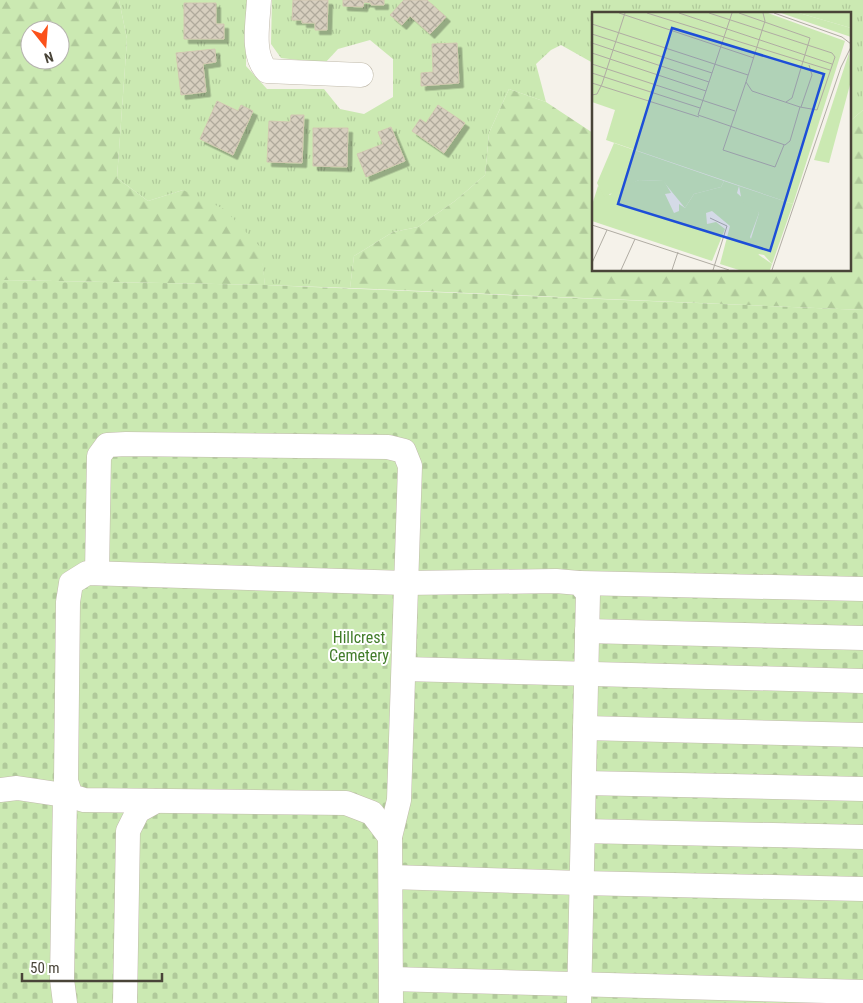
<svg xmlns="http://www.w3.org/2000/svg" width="863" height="1003" viewBox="0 0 863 1003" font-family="'Roboto Condensed',sans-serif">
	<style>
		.grass { fill: url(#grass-tufts) }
		.forest { fill: url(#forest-firs); fill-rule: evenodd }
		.cemetery { fill: url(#cemetery-stones) }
		.building { fill: url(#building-cross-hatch); stroke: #d2c8b2; filter: url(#shadow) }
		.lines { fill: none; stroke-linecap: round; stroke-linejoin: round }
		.minor-casing { stroke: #c1bbac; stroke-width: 25 }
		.minor { stroke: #fff; stroke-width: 24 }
		.labels { text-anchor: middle; stroke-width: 4; stroke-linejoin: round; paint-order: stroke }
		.park-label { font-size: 16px; fill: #417c29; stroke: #fff }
		.inset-road { fill: none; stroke: #b0aca3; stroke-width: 1 }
		.view { fill: #1d4ed8; fill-opacity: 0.15; stroke: #1d4ed8; stroke-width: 2.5 }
		.inset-edge { fill: none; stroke: #494438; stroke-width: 2.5 }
	</style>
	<defs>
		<pattern id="grass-tufts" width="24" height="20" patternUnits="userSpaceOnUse" patternTransform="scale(1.25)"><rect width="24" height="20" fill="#cbe9b2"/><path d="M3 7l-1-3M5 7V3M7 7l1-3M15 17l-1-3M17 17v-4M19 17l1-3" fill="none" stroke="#b0c99a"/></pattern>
		<pattern id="forest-firs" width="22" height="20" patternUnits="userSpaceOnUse" patternTransform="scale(1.25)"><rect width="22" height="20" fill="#cbe9b2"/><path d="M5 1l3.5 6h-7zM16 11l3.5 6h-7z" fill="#b0c99a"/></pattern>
		<pattern id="cemetery-stones" width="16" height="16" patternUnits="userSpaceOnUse" patternTransform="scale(1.25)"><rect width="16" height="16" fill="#cbe9b2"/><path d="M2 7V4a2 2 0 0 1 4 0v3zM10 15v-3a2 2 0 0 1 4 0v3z" fill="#b0c99a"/></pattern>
		<pattern id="building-cross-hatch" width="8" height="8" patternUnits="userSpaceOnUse" patternTransform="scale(1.25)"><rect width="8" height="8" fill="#d7cfbf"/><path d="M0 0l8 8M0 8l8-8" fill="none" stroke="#b0aa9c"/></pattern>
		<filter id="shadow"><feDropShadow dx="4.5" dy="4.5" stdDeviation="0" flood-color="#0004"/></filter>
	</defs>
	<rect width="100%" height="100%" fill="#f5f2ea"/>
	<path class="grass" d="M119,0h128l-1,66 21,23h57l16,20 24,5 29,-17v-38l-23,-19 -32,9 -13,14 -44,-5 -10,-14 1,-44h591v110l-14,12v-108h-256v49l-32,-18 -10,5 -15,14 10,38 -37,-13 -20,44 -4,42 -30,26 -37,26 -25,5 -39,24 -4,32 -85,-3 -5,-37 -77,-58 -35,11 -31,-23 10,-139z"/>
	<g class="forest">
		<path d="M0,0h119l8,39 -10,139 31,23 35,-11 41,19 37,39 4,37 -265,-5zM30,30h30v30h-30z"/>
		<path d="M509,89l37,13 47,31v137h256v-148l14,-12v200l-513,-22 4,-32 39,-24 25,-5 37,-26 30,-26 4,-42z"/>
	</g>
	<path class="cemetery" d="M0,280l265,5 598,25v693h-863z"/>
	<g class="building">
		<path d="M293,0h35l-1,30h-12v-7h-13v-3h-10z"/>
		<path d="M343,0h41v5h-13v-2l-7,-1 -1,5 -20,-1z"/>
		<path d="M404,0h23l19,17 -16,17 -20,-18 -8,9 -12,-10z"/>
		<path d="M184,3h32v21h8v15h-40z"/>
		<path d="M457,43l2,40 -38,3v-13l12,-1 -1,-28z"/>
		<path d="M215,49l1,13 -13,2 3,28 -25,3 -5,-42z"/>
		<path d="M217,101l21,10 3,-6 12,6 -20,44 -33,-16z"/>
		<path d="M438,105l27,18 -21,30 -32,-22 8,-12 6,4z"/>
		<path d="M291,115h13l-2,48 -35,-1 2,-41 21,1z"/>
		<path d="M391,127l14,34 -39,16 -9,-23 26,-10 -5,-12z"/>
		<path d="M313,128h35l-1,39 -34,-1z"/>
	</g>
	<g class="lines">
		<defs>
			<g id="minor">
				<path d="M259,0c-1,22 -8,55 8,71l94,4"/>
				<path d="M97,573l2,-117 8,-11 19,-1 262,3 16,4 6,15 -11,334 -9,37"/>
				<path d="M579,583l284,6"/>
				<path d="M587,631l276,7"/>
				<path d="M404,669l459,12"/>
				<path d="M585,728l278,7"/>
				<path d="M584,783l279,6"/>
				<path d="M0,790l17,-2 54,8"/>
				<path d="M583,831l280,6"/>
				<path d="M391,877l190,6 282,6"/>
				<path d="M391,979l472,13"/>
				<path d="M65,1003l-3,-24 3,-184"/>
				<path d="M125,1003l3,-172 10,-20 18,-10"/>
				<path d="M391,1003l-1,-166 -18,-24 -26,-10 -262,-3 -13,-4 -5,-15 2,-179 3,-19 16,-10 319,10 150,-2 23,2 9,10 -9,410"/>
			</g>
		</defs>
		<use href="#minor" class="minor-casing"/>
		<use href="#minor" class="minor"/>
	</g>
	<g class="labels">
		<g class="park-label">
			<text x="359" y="643">Hillcrest<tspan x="359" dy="18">Cemetery</tspan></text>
		</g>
	</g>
	<g transform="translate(592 12)">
		<rect width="259" height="259" fill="#f5f2ea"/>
		<path d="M207,1h52v15zM47,168l25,1 7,12 -6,1 9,19 5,-2v-7l6,4 9,-14 27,-7 3,-6 15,5 -2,7 22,20 -9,24 9,18 13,9 -2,6h-31l-19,-6 10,-38 -18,-15 -6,2 1,11 9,-2 9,7 -13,32 -120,-40v-16l6,-19 12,9 5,-6z" fill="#cbe9b2"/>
		<path d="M189,1h18l52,15v9zM22,131l110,38 -3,6 -27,7 -9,14 -22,-27 -24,-1 -35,17 -7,-14zM147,174l54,18 -21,60 -8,-9 -11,-2 -4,-8 10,-32 -17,-11z" fill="#cbe9b2"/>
		<path d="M0,1h176l77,28 -52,163 -187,-64 9,-30 -23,-8zM257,41l2,28 -22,82 -15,-3z" fill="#cbe9b2"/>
		<path class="inset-road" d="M27,1l135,45M55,1l183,57M87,1l153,51M117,1l123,40 3,4 -18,53 -17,-3M140,1l-34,102 87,30 5,-4 10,-34 -48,-16 -6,-9 19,-61 -2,-8M147,1l71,25 -18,60 -6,4M182,1l68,24 9,7M0,12l156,51M0,22l120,39M0,31l117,39M0,41l114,38M0,52l143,47M0,61l108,35M154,70l-23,68 52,17 9,-22M0,71l107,34M0,83l5,-1 5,-10 23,-71M209,95l11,-32 -3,-10M118,206l17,8 -14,44M0,213l137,45M0,251l15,-33M29,258l14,-31M80,258l6,-18M180,258l69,-203 10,-20"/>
		<path class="view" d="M80,16l152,46 -54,177 -152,-47z"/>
		<rect width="259" height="259" class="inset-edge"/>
	</g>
	<g transform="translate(45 45) rotate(163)"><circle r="24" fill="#ffffff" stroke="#b6b4af"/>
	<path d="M0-4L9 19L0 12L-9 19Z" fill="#fb511a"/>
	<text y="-8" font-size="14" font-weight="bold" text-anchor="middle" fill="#494438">N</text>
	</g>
	<path d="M22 973v8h140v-8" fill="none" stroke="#494438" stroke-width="2.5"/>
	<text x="30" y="973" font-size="15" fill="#494438" stroke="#ffffff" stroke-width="4" paint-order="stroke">50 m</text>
</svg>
